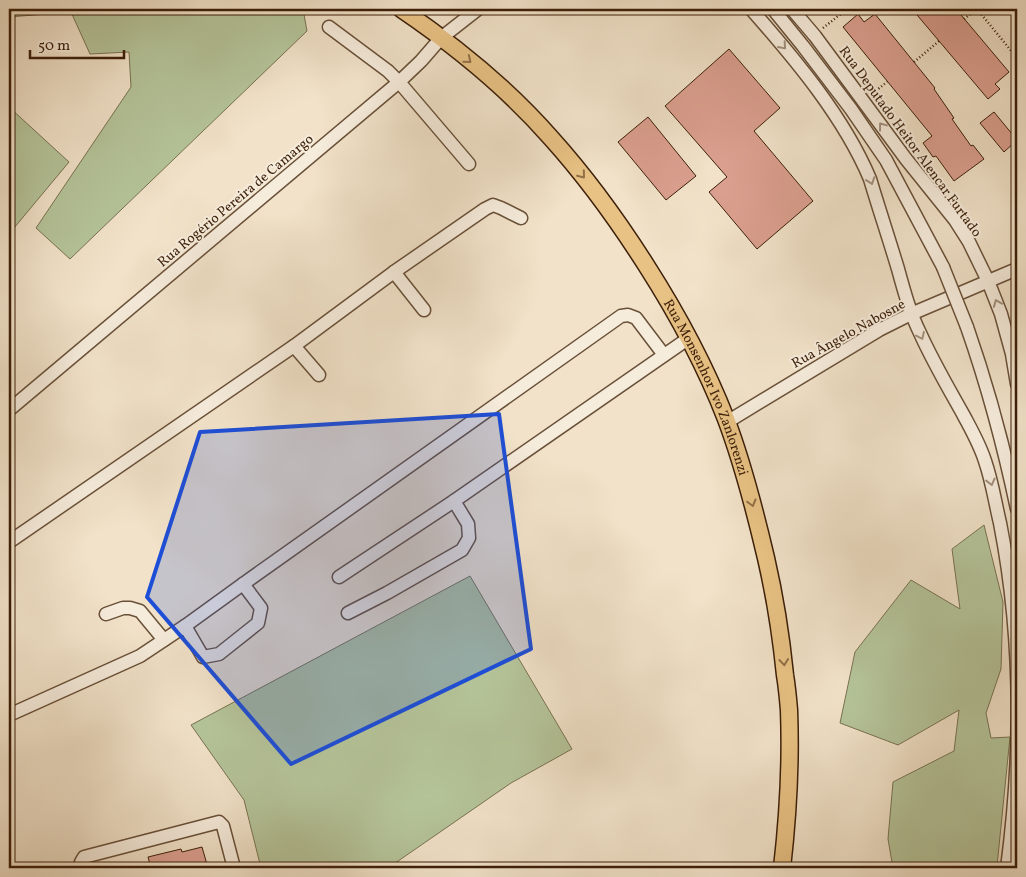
<svg xmlns="http://www.w3.org/2000/svg" width="1026" height="877" viewBox="0 0 1026 877" font-family="Vollkorn,serif">
	<style>
		.green { fill: #b5c49a; stroke: #787251 }
		.building { fill: #db9f8f; stroke: #3c1f08 }
		.lines { fill: none; stroke-linecap: round; stroke-linejoin: round }
		.minor-casing { stroke: #695038; stroke-width: 15 }
		.major-casing { stroke: #3c1f08; stroke-width: 19 }
		.path { stroke: #3c1f08; stroke-width: 2.5; stroke-dasharray: 1 2.5; stroke-linecap: butt }
		.minor { stroke: #f6ecdc; stroke-width: 12 }
		.major { stroke: #e8c184; stroke-width: 16 }
		.minor-bridge-casing { stroke: #695038; stroke-width: 15; stroke-linecap: butt }
		.minor-bridge { stroke: #f6ecdc; stroke-width: 12 }
		.oneway { stroke: #a2907d }
		.oneway2 { stroke: #927046 }
		.marked { fill: #1d4ed8; fill-opacity: 0.2; stroke: #1d4ed8; stroke-width: 4; stroke-linejoin: round }
		.labels { text-anchor: middle; stroke-width: 4; stroke-linejoin: round; paint-order: stroke }
		.street-label { font-size: 14px; fill: #3c1f08; stroke: #f6ecdc }
	</style>
	<rect width="100%" height="100%" fill="#f1e2c9"/>
	<filter id="stains"><feTurbulence type="fractalNoise" baseFrequency=".004" numOctaves="4"/><feColorMatrix values="0 0 0 0 .2 0 0 0 0 .09 0 0 0 0 .02 0 0 0 .5 -.17"/></filter>
	<radialGradient id="worn" r=".72"><stop offset=".6" stop-color="#630" stop-opacity="0"/><stop offset="1" stop-color="#630" stop-opacity=".3"/></radialGradient>
	<g class="green">
		<path d="M9,9h294l4,22 -237,228 -34,-31 95,-141 -2,-35 -39,2 -19,-42 -62,5z"/>
		<path d="M9,107l60,55 -60,72z"/>
		<path d="M984,525l19,77 -2,67 -15,44 5,25 19,-1 -13,129 -1,2h-103l-5,-29 5,-57 61,-31 5,-41 -61,35 -58,-22 15,-71 56,-72 49,29 -8,-60z"/>
		<path d="M470,576l102,173 -61,34 -123,85h-127l-17,-68 -53,-75z"/>
	</g>
	<g class="building">
		<path d="M912,9h44l53,63 -14,12 5,5 -12,10z"/>
		<path d="M858,14l6,8 11,-8 60,74 -1,1 20,29 -2,1 19,27 2,-1 11,14 -30,22 -18,-25 -3,1 -10,-14 9,-7 -89,-109z"/>
		<path d="M729,49l51,59 -26,23 59,70 -56,48 -48,-57 18,-15 -62,-71z"/>
		<path d="M994,112l23,28 -13,12 -24,-29z"/>
		<path d="M648,117l48,59 -30,24 -48,-58z"/>
		<path d="M202,847l6,21h-57l-3,-11 33,-8 1,3z"/>
	</g>
	<g class="lines">
		<defs>
			<g id="minor">
				<path d="M751,9c44,50 93,108 119,170 9,30 19,60 28,90 6,22 12,44 22,64 13,29 29,56 44,83 8,15 16,29 21,45 7,20 10,41 15,62 22,112 22,232 7,345"/>
				<path d="M773,9l30,37 48,63 35,51 57,107"/>
				<path d="M792,9l23,27 91,123 49,61 14,22 19,39 13,33 11,40 5,30"/>
				<path d="M329,27l59,44 11,11 70,82"/>
				<path d="M394,272l30,38"/>
				<path d="M967,327c21,60 37,120 50,182"/>
				<path d="M294,346l25,29"/>
				<path d="M9,410l390,-328 22,-21 20,-23 37,-29"/>
				<path d="M727,422l152,-92 32,-16 106,-45"/>
				<path d="M9,542l285,-196 100,-74 91,-63 8,-4 8,3 20,10"/>
				<path d="M339,577l115,-76 235,-163"/>
				<path d="M348,613l39,-20 75,-43 7,-12 -1,-14 -14,-23"/>
				<path d="M106,614l17,-6h7l10,3 24,29"/>
				<path d="M185,626l18,31 16,-3 39,-31 3,-15 -18,-24"/>
				<path d="M9,715l131,-59 45,-30 58,-42 378,-268 7,-1 8,3 28,37"/>
				<path d="M83,868l-2,-6 3,-5 135,-35 4,4 11,42"/>
			</g>
			<g id="major">
				<path id="s1" d="M401,9c53,36 108,81 150,129 36,40 67,83 95,127 32,50 59,100 80,154 17,45 29,92 40,139 9,39 15,77 19,117 2,12 3,23 4,35 2,52 -1,106 -7,158"/>
			</g>
		</defs>
		<use href="#minor" class="minor-casing"/>
		<use href="#major" class="major-casing"/>
		<g class="path">
			<path d="M977,9l40,49"/>
			<path d="M964,19l13,-10"/>
			<path d="M823,28l24,-19"/>
			<path d="M914,62l25,-21"/>
			<path d="M873,93l14,-11"/>
		</g>
		<use href="#minor" class="minor"/>
		<use href="#major" class="major"/>
		<defs>
			<path id="minor-bridge" d="M943,267l24,60"/>
		</defs>
		<use href="#minor-bridge" class="minor-bridge-casing"/>
		<use href="#minor-bridge" class="minor-bridge"/>
	</g>
	<defs><path id="oneway-chevron" d="M-2-3.5L2.5 0L-2 3.5" fill="none" stroke-width="1.6" stroke-linecap="round" stroke-linejoin="round" transform="scale(1.25)"/></defs>
	<g class="oneway">
		<use href="#oneway-chevron" transform="translate(783 46) rotate(49)"/>
		<use href="#oneway-chevron" transform="translate(882 126) rotate(-127)"/>
		<use href="#oneway-chevron" transform="translate(871 181) rotate(71)"/>
		<use href="#oneway-chevron" transform="translate(997 303) rotate(-112)"/>
		<use href="#oneway-chevron" transform="translate(921 336) rotate(65)"/>
		<use href="#oneway-chevron" transform="translate(991 482) rotate(76)"/>
	</g>
	<g class="oneway2">
		<use href="#oneway-chevron" transform="translate(468 60) rotate(39)"/>
		<use href="#oneway-chevron" transform="translate(582 175) rotate(51)"/>
		<use href="#oneway-chevron" transform="translate(752 503) rotate(75)"/>
		<use href="#oneway-chevron" transform="translate(784 662) rotate(84)"/>
	</g>
	<path class="marked" d="M499,414l32,235 -240,115 -144,-167 53,-165z"/>
	<g class="labels">
		<g class="street-label">
			<text transform="translate(911 141) rotate(54)" y="5">Rua Deputado Heitor Alencar Furtado</text>
			<text transform="translate(235 200) rotate(-40)" y="5">Rua Rogério Pereira de Camargo</text>
			<text transform="translate(848 333) rotate(-29)" y="5">Rua Ângelo Nabosne</text>
			<text dy="5" stroke="none"><textPath href="#s1" startOffset="494">Rua Monsenhor Ivo Zanlorenzi</textPath></text>
		</g>
	</g>
	<rect width="1026" height="877" fill="none" stroke="#f1e2c9" stroke-width="30"/>
	<rect x="10" y="10" width="1006" height="857" fill="none" stroke="#3c1f08" stroke-width="2.5"/>
	<rect x="15" y="15" width="996" height="847" fill="none" stroke="#3c1f08"/>
	<path d="M30 50v8h94v-8" fill="none" stroke="#3c1f08" stroke-width="2.5"/>
	<text x="38" y="50" font-size="15" fill="#3c1f08" stroke="#f6ecdc" stroke-width="4" paint-order="stroke">50 m</text>
	<rect width="100%" height="100%" filter="url(#stains)"/>
	<rect width="100%" height="100%" fill="url(#worn)"/>
</svg>
